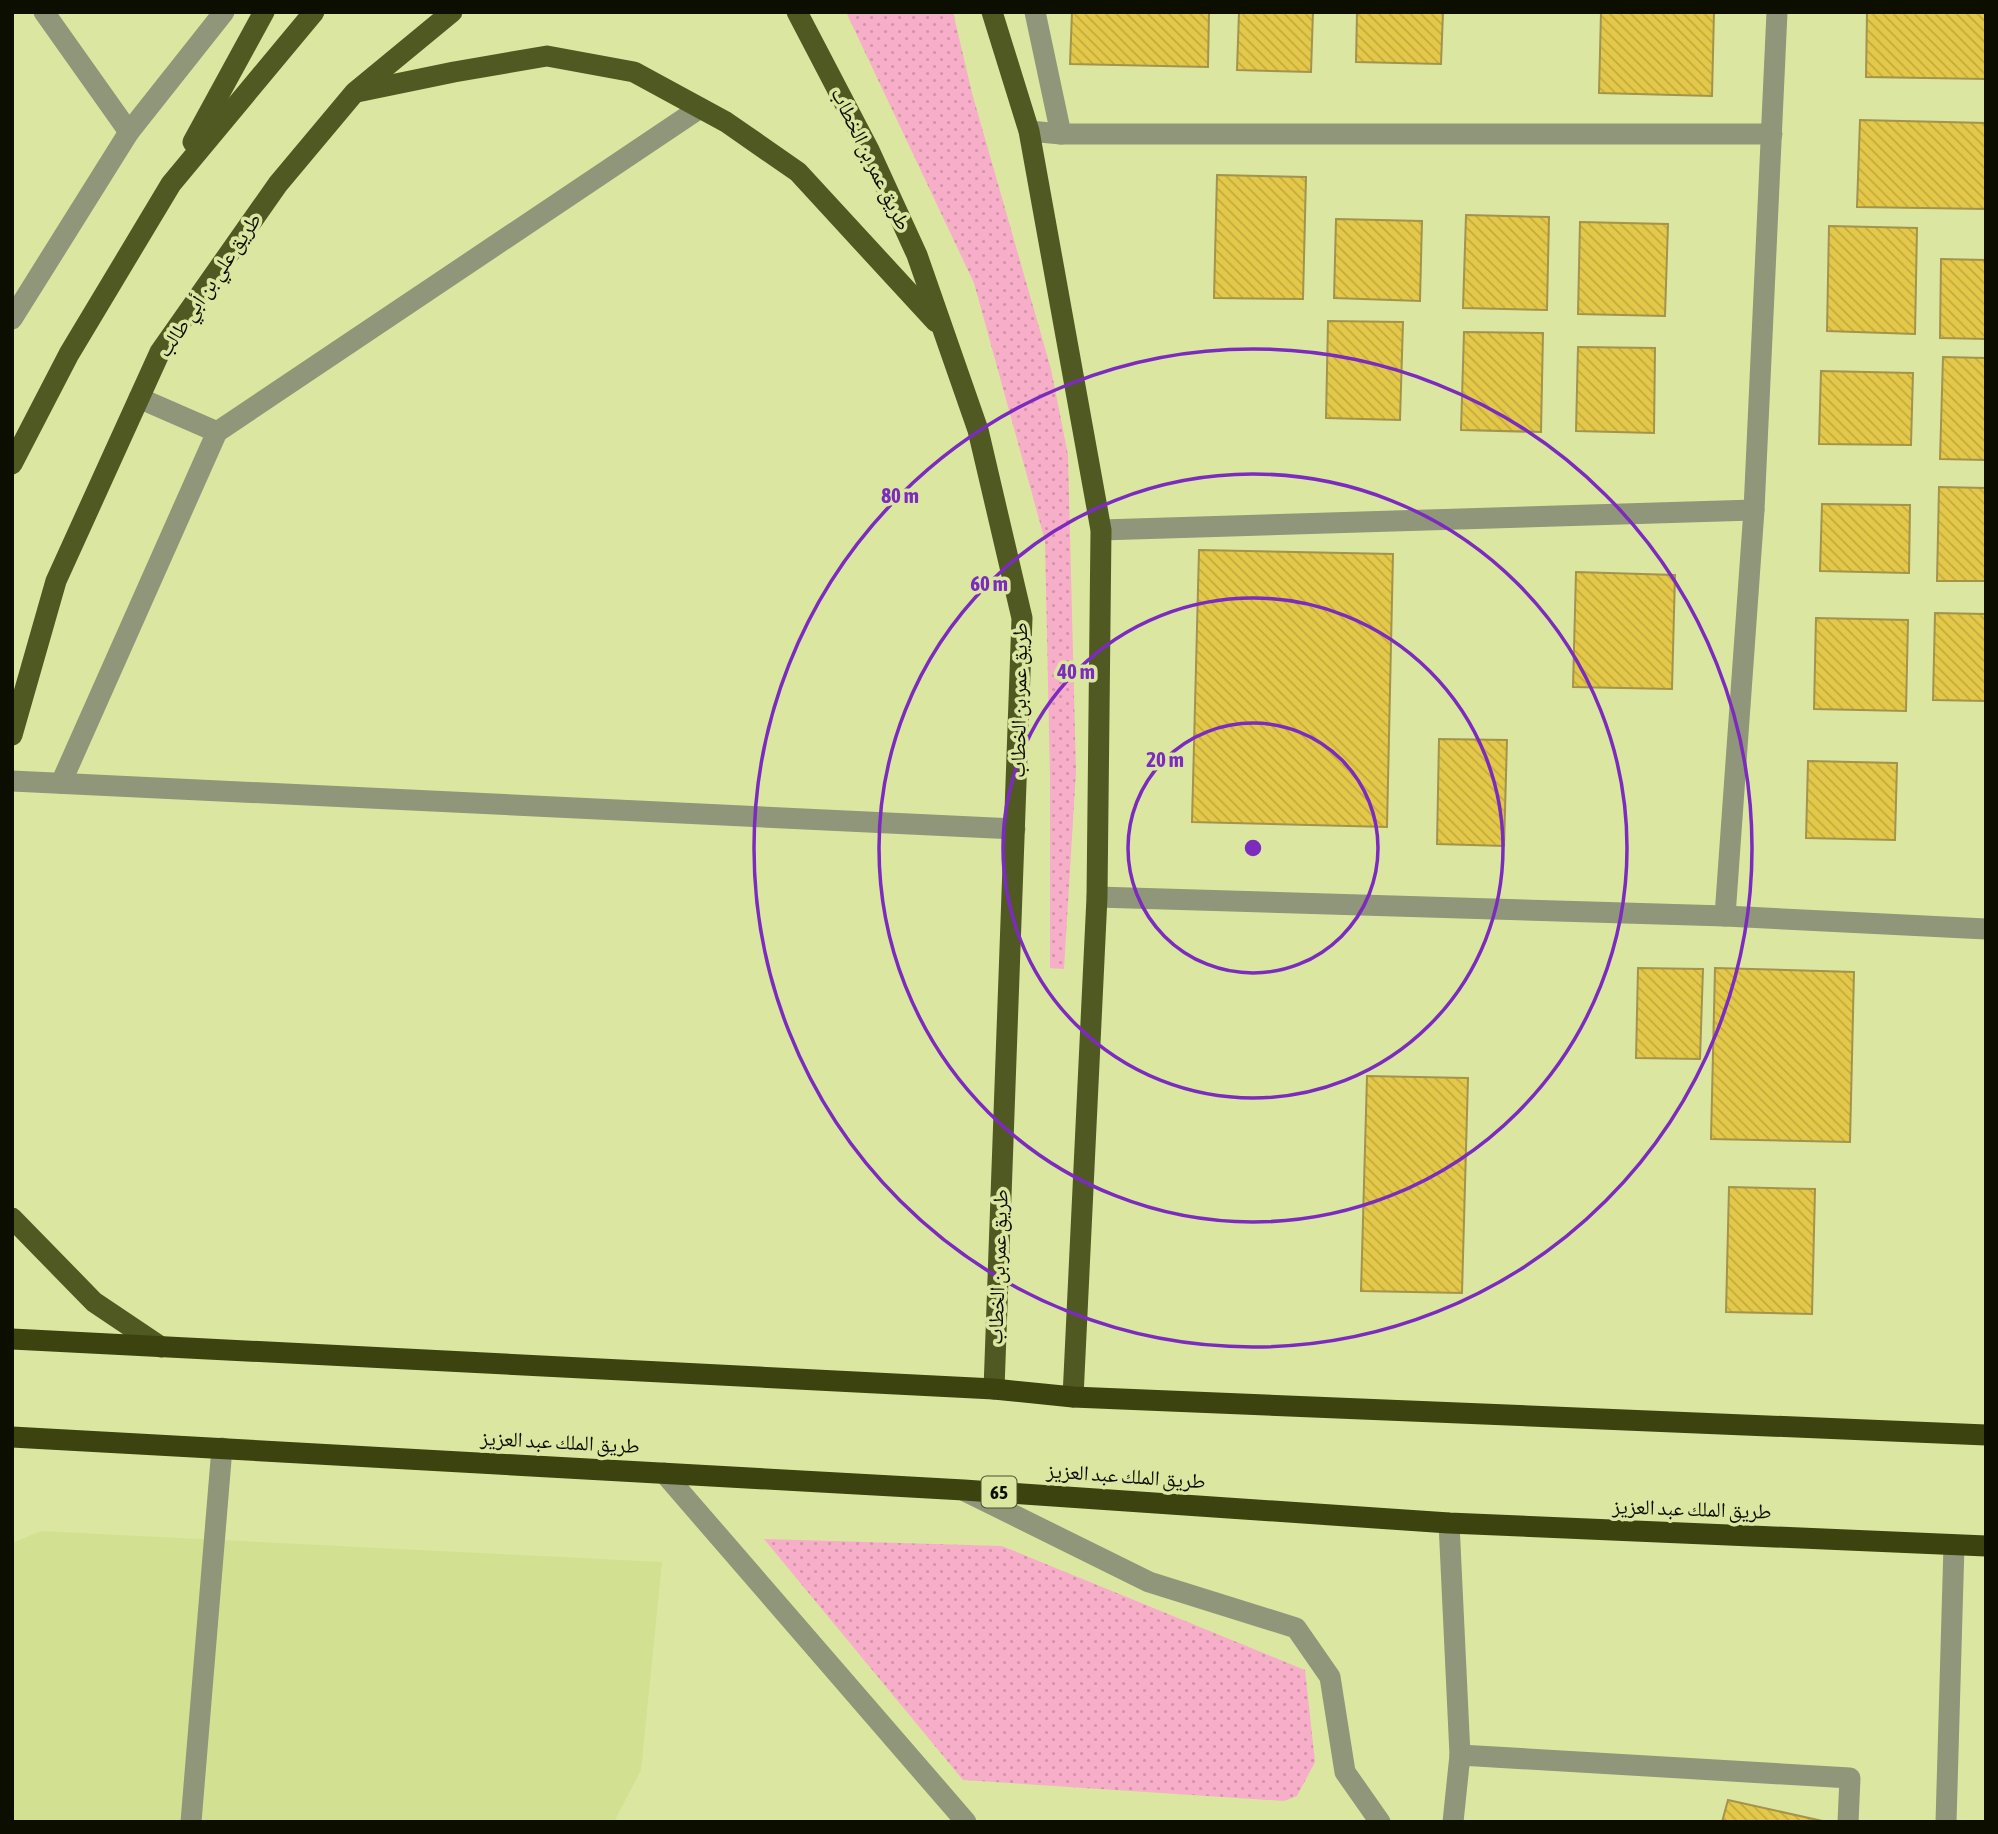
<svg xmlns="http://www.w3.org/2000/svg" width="1998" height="1834" viewBox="0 0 1998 1834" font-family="'Asap Condensed','Noto Naskh Arabic',sans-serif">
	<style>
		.built { fill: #d2e091 }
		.grass { fill: url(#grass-dots) }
		.building { fill: url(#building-back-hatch); stroke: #a3934d; stroke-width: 2 }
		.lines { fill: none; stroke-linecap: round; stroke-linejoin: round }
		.minor { stroke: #909679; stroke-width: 21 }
		.major { stroke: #515922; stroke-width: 21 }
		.highway { stroke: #3c430e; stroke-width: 21 }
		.ring { fill: none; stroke: #7b2cbf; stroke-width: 3.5 }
		.labels { text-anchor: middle; stroke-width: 7; stroke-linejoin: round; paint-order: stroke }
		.shield { fill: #dbe7a1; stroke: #4a5030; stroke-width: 2 }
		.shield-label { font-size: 19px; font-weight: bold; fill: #0c0f00 }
		.street-label { font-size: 21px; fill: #0c0f00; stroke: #dbe7a1 }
		.centre { fill: #7b2cbf; stroke: #dbe7a1; stroke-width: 3.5 }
		.ring-label { font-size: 21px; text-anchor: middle; font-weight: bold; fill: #7b2cbf; stroke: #dbe7a1; stroke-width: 7; stroke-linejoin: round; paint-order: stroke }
	</style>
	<defs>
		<pattern id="grass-dots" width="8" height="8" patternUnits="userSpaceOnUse" patternTransform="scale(1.75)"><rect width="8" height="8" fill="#f7aec8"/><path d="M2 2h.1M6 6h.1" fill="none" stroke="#d394aa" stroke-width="1.8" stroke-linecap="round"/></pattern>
		<pattern id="building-back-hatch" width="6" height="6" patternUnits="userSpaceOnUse" patternTransform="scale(1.75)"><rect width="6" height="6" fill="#e4c849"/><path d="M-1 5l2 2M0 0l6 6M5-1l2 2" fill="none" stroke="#c2ab3e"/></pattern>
	</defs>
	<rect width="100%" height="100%" fill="#dbe7a1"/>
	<path class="built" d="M41,1531l621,31 -21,208 -27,52h-602v-279z"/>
	<g class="grass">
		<path d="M846,12h107l19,81 79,276 17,86 8,316 -12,198 -14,-1v-190l-5,-237 -71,-258z"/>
		<path d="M764,1539l238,7 303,124 10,92 -18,34 -13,5 -321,-21z"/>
	</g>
	<g class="building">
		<path d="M1072,12h137l-1,55 -138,-3z"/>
		<path d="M1239,12h74l-2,60 -74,-2z"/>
		<path d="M1357,12h86l-2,52 -85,-2z"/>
		<path d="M1601,12h113l-2,84 -113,-3z"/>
		<path d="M1867,12h119v67l-120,-2z"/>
		<path d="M1860,120l126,3v86l-129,-2z"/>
		<path d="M1217,175l89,2 -3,122 -89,-1z"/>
		<path d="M1466,215l83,2 -2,93 -84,-2z"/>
		<path d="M1336,219l86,2 -2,80 -86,-3z"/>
		<path d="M1580,222l88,2 -3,92 -87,-2z"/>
		<path d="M1829,226l88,2 -2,106 -88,-3z"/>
		<path d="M1941,259l45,1v79l-46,-1z"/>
		<path d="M1328,321l75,1 -3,98 -74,-2z"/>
		<path d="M1464,332l79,1 -2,99 -80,-2z"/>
		<path d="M1578,347l77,1 -1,85 -78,-2z"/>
		<path d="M1943,357l43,1v102l-46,-1z"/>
		<path d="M1821,371l92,2 -2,72 -92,-1z"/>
		<path d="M1939,487l47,1v93h-49z"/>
		<path d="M1822,504l88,1 -1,68 -89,-2z"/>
		<path d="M1199,550l194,4 -6,273 -195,-5z"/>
		<path d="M1576,572l99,3 -3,114 -99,-2z"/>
		<path d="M1935,613l51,1v87l-53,-1z"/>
		<path d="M1816,618l92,2 -2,91 -92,-2z"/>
		<path d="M1439,739l68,1 -3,106 -67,-2z"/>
		<path d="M1808,761l89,2 -2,77 -89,-2z"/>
		<path d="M1638,968l65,1 -3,90 -64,-1z"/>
		<path d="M1715,968l139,4 -4,170 -139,-3z"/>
		<path d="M1367,1076l101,2 -6,215 -101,-2z"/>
		<path d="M1729,1187l86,2 -3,125 -86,-2z"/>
		<path d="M1728,1800l99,22h-105z"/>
	</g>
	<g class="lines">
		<g class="minor">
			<path d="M44,12l85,120"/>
			<path d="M1035,12l26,122"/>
			<path d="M1029,131l32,3h711"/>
			<path d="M12,319l117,-187 95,-120"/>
			<path d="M139,398l78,34"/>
			<path d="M1101,530l653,-20"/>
			<path d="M12,781l1003,48"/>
			<path d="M61,783l156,-351 483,-324"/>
			<path d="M1097,897l628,19 261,13"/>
			<path d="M1725,916l29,-406 23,-498"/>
			<path d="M664,1473l302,349"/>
			<path d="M965,1491l184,91 147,46 34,49 15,95 35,50"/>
			<path d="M1449,1523l11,232"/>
			<path d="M191,1822l31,-374"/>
			<path d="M1453,1822l7,-67 390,23 -2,44"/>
			<path d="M1946,1822l8,-277"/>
		</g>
		<g class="major">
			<path d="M797,12l72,138 48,105 61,175 44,188 -28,771"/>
			<path d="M992,12l37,119 72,399 -4,367 -24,500"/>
			<path d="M357,92l97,-20 93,-16 87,16 92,50 72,50 138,150"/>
			<path d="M193,142l71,-130"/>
			<path d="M12,464l57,-110 102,-170 143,-172"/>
			<path d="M12,735l44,-154 104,-229 118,-168 77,-92 97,-80"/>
			<path d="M12,1218l82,84 67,45"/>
		</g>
		<g class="highway">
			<path d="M12,1339l982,50 79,8 913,38"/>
			<path d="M12,1437l952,53 485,33 537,23"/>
		</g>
	</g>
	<g class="ring">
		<circle cx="1253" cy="848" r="125"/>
		<circle cx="1253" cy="848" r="250"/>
		<circle cx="1253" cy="848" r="374"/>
		<circle cx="1253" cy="848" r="499"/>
	</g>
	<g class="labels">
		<rect class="shield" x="981.5" y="1476.5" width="35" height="31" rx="5"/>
		<g class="shield-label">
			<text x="999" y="1499">65</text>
		</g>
		<g class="street-label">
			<text transform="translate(871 159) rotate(64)" y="7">طريق عمر بن الخطاب</text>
			<text transform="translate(209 285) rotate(-56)" y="7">طريق علي بن أبي طالب</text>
			<text transform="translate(1019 700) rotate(-89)" y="7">طريق عمر بن الخطاب</text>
			<text transform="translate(998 1267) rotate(-88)" y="7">طريق عمر بن الخطاب</text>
			<text transform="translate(560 1442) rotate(3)" y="7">طريق الملك عبد العزيز</text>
			<text transform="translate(1126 1476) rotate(4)" y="7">طريق الملك عبد العزيز</text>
			<text transform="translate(1692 1509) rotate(2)" y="7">طريق الملك عبد العزيز</text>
		</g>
	</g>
	<circle cx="1253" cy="848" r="10" class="centre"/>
	<g class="ring-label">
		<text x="900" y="503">80 m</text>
		<text x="989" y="591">60 m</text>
		<text x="1076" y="679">40 m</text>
		<text x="1165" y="767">20 m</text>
	</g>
	<rect width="1998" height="1834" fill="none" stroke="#0c0f00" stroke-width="28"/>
</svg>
